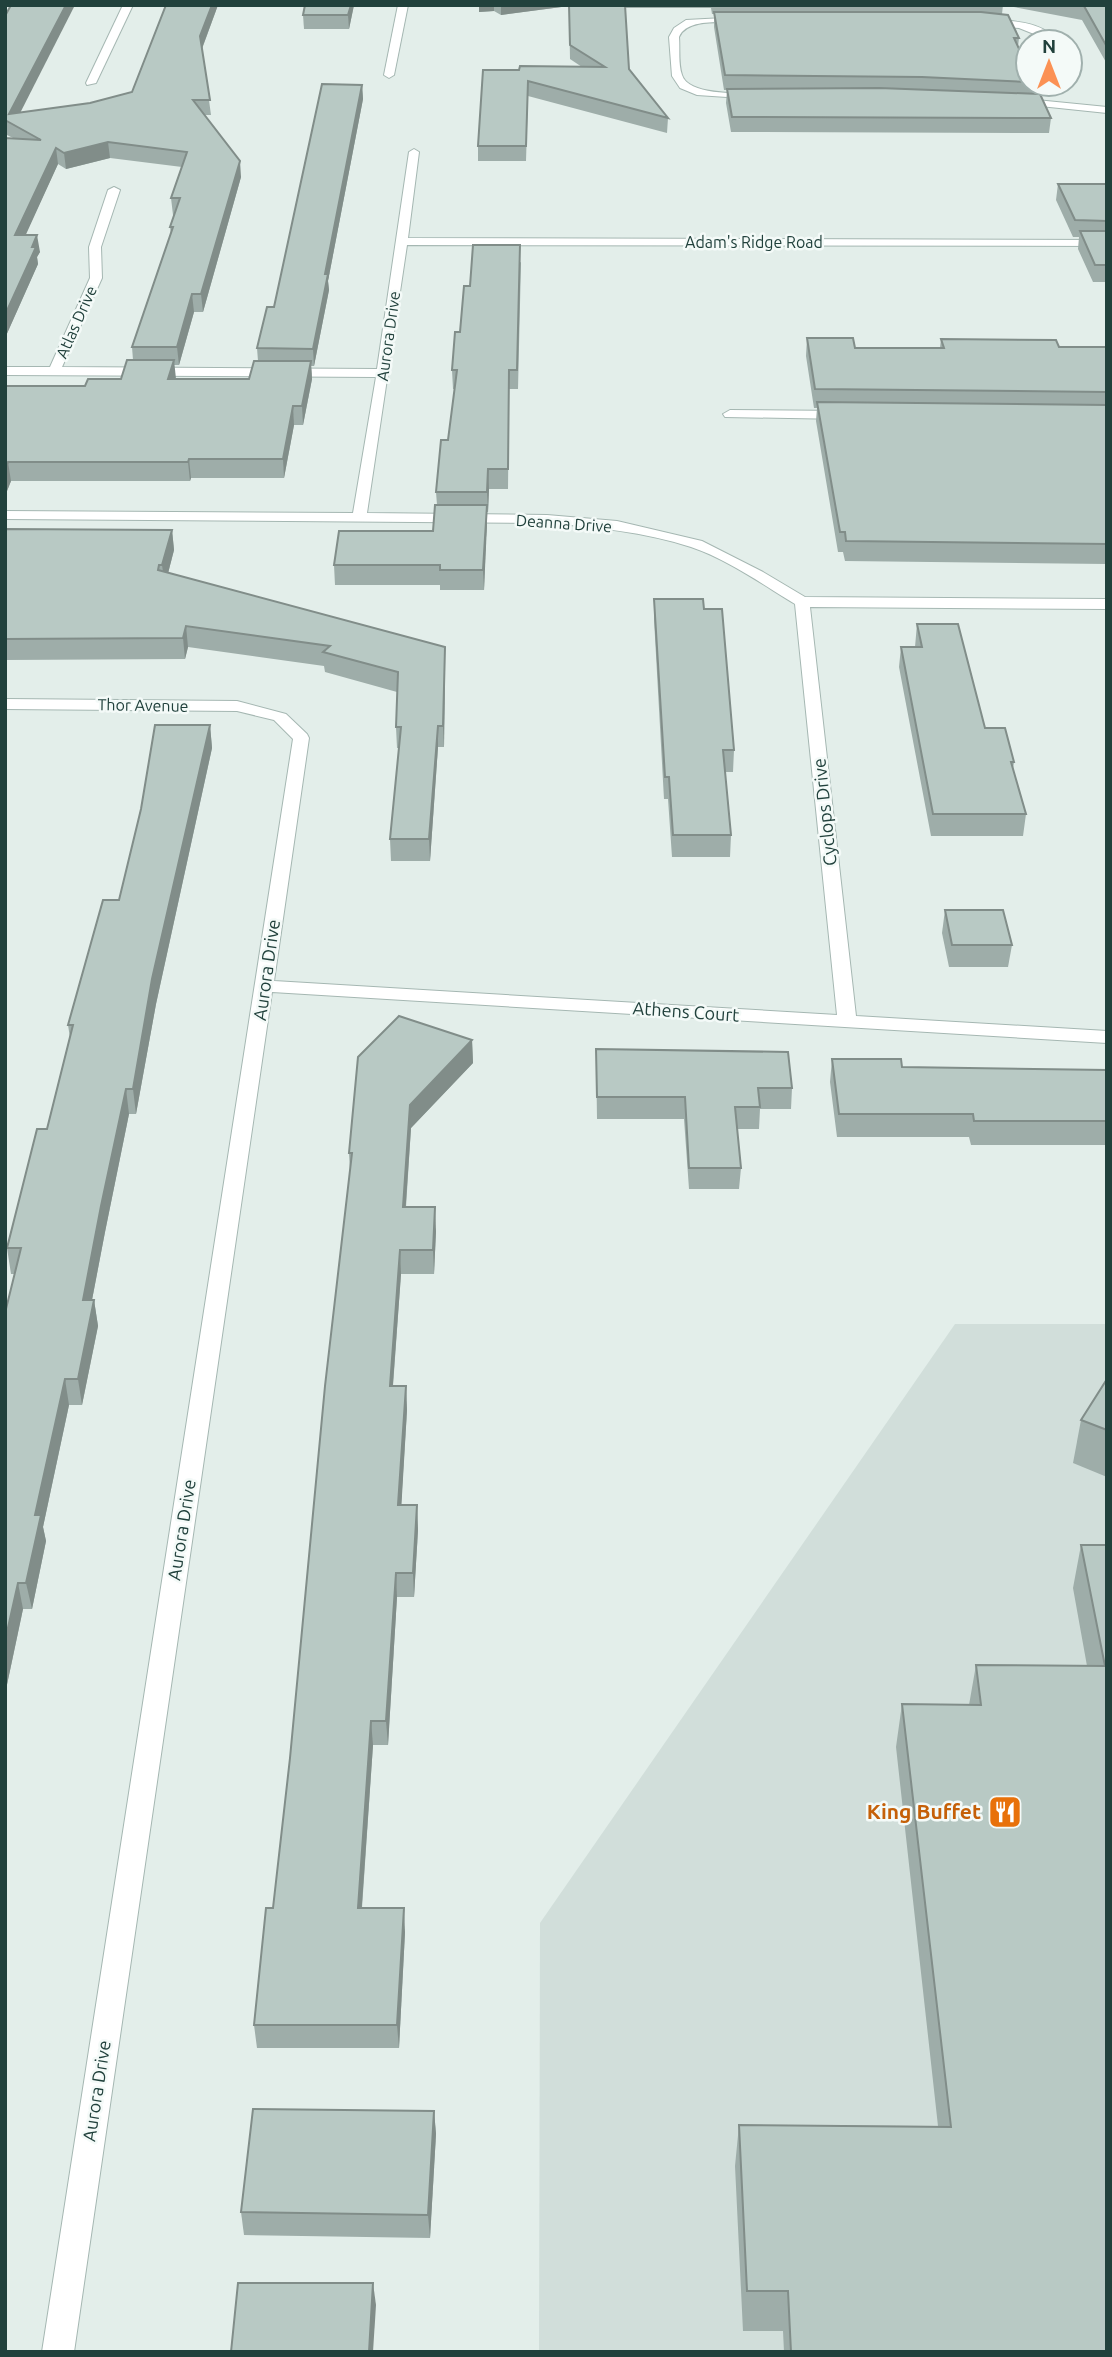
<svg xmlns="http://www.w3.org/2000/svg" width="1112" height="2357" viewBox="0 0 1112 2357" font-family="Ubuntu,sans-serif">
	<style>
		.built { fill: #d1deda }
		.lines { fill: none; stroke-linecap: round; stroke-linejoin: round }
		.street-casing { stroke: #a5b7b2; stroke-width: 2 }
		.street { fill: #fff; fill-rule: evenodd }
		.wall { fill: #9eada9 }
		.shaded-wall { fill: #818d89 }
		.building { fill: #b8c9c4; stroke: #818d89; stroke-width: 2 }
		.labels { text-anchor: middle; stroke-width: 5; stroke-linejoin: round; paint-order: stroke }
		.far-street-label { font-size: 16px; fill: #21413c; stroke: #f4faf8 }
		.street-label { font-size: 18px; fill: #21413c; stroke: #f4faf8 }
		.near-food-label { font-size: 21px; font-weight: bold; fill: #c56008; stroke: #f4faf8; text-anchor: end }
	</style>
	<rect width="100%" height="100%" fill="#e3eeea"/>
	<path class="built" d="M955,1324h152v1028h-568l1,-429z"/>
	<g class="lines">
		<defs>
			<g id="street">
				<path d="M123,5h10l-37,78 -9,2 -1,-2z"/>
				<path d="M398,5h10l-14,70 -5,3 -5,-3z"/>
				<path d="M743,17l2,2 -5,3c-18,1 -53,-4 -61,15 1,12 -1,27 3,38 6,20 54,18 71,19l4,1v4l-60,-4 -17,-7 -8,-12 -3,-39 5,-9 12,-8z"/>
				<path d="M986,19c21,2 59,1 70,23h-10l-2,-4 -25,-10 -36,-4 -2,-2z"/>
				<path d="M1016,98l91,9v6l-95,-10v-4z"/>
				<path d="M414,149l5,3 -11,86 699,2v6l-700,-1 -40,268 180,2 70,6 85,20 61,31 42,25 302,2v10l-297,-2 46,409 251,15v12l-835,-51 -198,1360h-32l251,-1613 -19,-19 -37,-9 -232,-2v-10l232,2 49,13 21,20 2,4 -35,243 563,34 -42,-411c-33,-20 -68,-45 -104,-57 -47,-15 -96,-20 -144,-24l-542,-4v-8l348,2 23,-136 -371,-2v-8h45l40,-89 -1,-31 19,-57 6,-3 6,3 -19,57 1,31 -40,89 315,2 32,-217z"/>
				<path d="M730,410l114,1 7,4 -7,4 -119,-2 -2,-3z"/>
			</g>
		</defs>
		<use href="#street" class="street-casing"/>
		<use href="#street" class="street"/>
	</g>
	<g class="wall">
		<path d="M166,5h52l-16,44 9,66h-6l36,62 -38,135h-9l-15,53h-5l1,14h74l9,-18 -1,-13 105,-263 1,14 -35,182 1,9 -15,76h-3l1,13 -9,46h-9l-10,53h-93l-1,3h-179l-6,15v-110h80l36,-7 12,-19 -1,-13 39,-113 -1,-7 4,-12h-1l-2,-17 11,-31 -72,-9 -44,11 -8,-5 -33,71 15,17 -3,5 1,7 -33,74 8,-200 -8,-4v-118l15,97 70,-10 42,-11z"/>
		<path d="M305,5h49l-5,24h-45l-1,-14z"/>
		<path d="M479,5h628v59l-25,-44 -79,-15 -1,9 17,24 -1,9 10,21v16h7l-2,10 18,24 -2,15 -318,-1 -5,-29 1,-13h-3l-10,-63v-13h-2l-1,-6h-86l4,61 39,49 -1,15 -139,-37 -2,65h-48v-15l41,-76 63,-3 -12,-8 -1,-53 -68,9 -7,-4 -15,1z"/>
		<path d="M1058,184h49v98h-14l-15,-33 1,-12h-6l-17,-37z"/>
		<path d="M521,262l-3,127h-9l-1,100h-19l-1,23h-1l-3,78h-44v-5h-105l-1,-20 99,-34 4,-26 -1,-13 12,-52 7,-51h-2l-1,-19 18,-84z"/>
		<path d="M807,338l48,10h85l1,-9 118,8h48v217l-262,-3 -2,-9h-5l-22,-131 1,-13h-3l-8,-52z"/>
		<path d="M5,529l167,1 2,20 -6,23 277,74 -1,100h-6l-8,114h-39l-1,-22 9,-91h-2l-1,-21 1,-35 -72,-20 -1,-6 -136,-19 -3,12 -180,1z"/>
		<path d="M654,599l50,10 30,141 -1,22h-8l6,63 -1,22h-58l-4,-58h-4l-10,-180z"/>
		<path d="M917,624l68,104 29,34 -1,7 13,45 -3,22h-92l-32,-169 2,-20h14z"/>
		<path d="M210,725l2,23 -56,256 -20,110h-7l-24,118 -13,68h2l4,26 -16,79h-13l-26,122 3,14 -14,68h-9l-18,85 10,-420h-4l-4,-26 40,-119 23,-91 -2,-13 51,-125z"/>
		<path d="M945,910l67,35 -4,22h-59l-7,-34z"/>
		<path d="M472,1040l1,23 -62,65 -5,79 30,24 -2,43h-33l-8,112h13l1,24 -6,95h16l1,25 -4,67h-17l-9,148h-15l-11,163 43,24 -6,116h-142l-3,-23 19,-117 17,-150 60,-587 -1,-18z"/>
		<path d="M596,1049l196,39 -1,21h-31l-1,20h-22l4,39 -2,21h-50l-5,-70h-87z"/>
		<path d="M832,1059l70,8 205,3v75h-136l-2,-8h-132l-7,-55z"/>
		<path d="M1107,1379v98l-34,-14 8,-43z"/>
		<path d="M1081,1545h26v807h-323l-1,-21h-40l-8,-165 4,-41 199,1 -42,-379 6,-43 67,1 7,-40 111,1 -14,-78z"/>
		<path d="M434,2111l2,23 -6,104 -186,-3 -3,-23z"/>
	</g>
	<g class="shaded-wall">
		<path d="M66,5h9l-61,120 -5,-11z"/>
		<path d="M212,5h6l-17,46 -1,-15z"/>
		<path d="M351,5h3l-5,24 -1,-14z"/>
		<path d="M479,5h15v6l-15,1z"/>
		<path d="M501,5l68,1 -68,9z"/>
		<path d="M362,85l1,14 -35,182 1,9 -15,76 -1,-17 12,-75z"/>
		<path d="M108,142l2,16 -44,11 -2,-16z"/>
		<path d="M56,148l2,16 -40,88 -3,-17z"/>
		<path d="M240,161l1,16 -38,135 -2,-18z"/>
		<path d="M37,235l3,17 -3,5 1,7 -33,74v-23l27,-68z"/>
		<path d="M192,294l2,18 -15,53 -2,-18z"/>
		<path d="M174,360l2,19 -6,19 -2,-19z"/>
		<path d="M311,361l1,18 -9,46 -1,-19z"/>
		<path d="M293,406l1,19 -10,53 -1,-19z"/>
		<path d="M189,459l2,19 -1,3 -2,-19z"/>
		<path d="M8,462l3,19 -6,15v-27z"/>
		<path d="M488,469l1,20 -1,23 -1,-20z"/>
		<path d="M487,505v20l-3,65 -1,-20z"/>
		<path d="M172,530l2,20 -9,35 -3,-20z"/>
		<path d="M186,626l2,21 -3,12 -2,-21z"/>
		<path d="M445,647v20l-1,80 -1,-21z"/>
		<path d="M210,725l2,23 -56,256 -20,110 -3,-25 19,-110z"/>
		<path d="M438,726v21l-8,114 -1,-22z"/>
		<path d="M472,1040l1,23 -62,65 -7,103 -1,-24 7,-102z"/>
		<path d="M126,1089l3,25 -24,118 -18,94 -4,-26 18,-94z"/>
		<path d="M435,1207l1,24 -2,43 -1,-24z"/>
		<path d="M400,1250l1,24 -10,136 -1,-24z"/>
		<path d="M94,1300l4,26 -16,79 -4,-26z"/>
		<path d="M65,1379l4,26 -26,122 3,14 -14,68 -6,-26 9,-68z"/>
		<path d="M406,1386l1,24 -7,120 -2,-25z"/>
		<path d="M417,1505l1,25 -4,67 -1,-24z"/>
		<path d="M396,1573l1,24 -9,148 -2,-24z"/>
		<path d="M18,1583l5,26 -18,85v-53z"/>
		<path d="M371,1721l2,24 -13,187 -2,-24z"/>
		<path d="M404,1908l1,24 -6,116 -2,-23z"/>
		<path d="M434,2111l2,23 -6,104 -2,-23z"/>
		<path d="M373,2283l3,22 -3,47h-4z"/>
	</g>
	<g class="building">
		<path d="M11,5h55l-57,109 81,-11 42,-11 34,-87h46l-12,31 10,64h-17l47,61 -39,133h-9l-15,53h-45l41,-120h-3l10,-29h-9l16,-46 -79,-10 -44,11 -8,-5 -41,87h22l-5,12h4l-31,68v-177l36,2 -36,-20v-104z"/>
		<path d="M305,5h46l-3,10h-45z"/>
		<path d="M569,5h56l4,64 39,49 -140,-37 -2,65h-48l5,-76h36l1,-4 85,1 -35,-22z"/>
		<path d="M1077,5h30v42l-23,-41z"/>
		<path d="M714,12h267l27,3 11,23h-5l14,30v14l-106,-5 -197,-2z"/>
		<path d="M322,84l40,1 -37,189h3l-15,75 -56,-1 10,-41h7z"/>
		<path d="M879,88l161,6 11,24 -319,-1 -5,-28z"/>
		<path d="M1058,184h49v37l-32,-1z"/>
		<path d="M1080,231h27v34h-12z"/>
		<path d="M473,245h47l-3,125h-8l-1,99h-20l-1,23h-51l5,-52h7l9,-70h-5l3,-38h5l4,-46h6z"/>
		<path d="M807,338h46l2,10h89l-3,-9 115,1 3,7h48v45l-292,-3z"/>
		<path d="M127,360h47l-6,19h81l5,-18h57l-9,45h-9l-10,53h-94l-1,3h-180l-3,7v-83h80l3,-7h33z"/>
		<path d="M817,402l290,3v139l-261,-3 -1,-9h-5z"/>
		<path d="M435,505h52l-4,65h-43v-5h-106l5,-34h94z"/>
		<path d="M5,529l167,1 -10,35h-3l-1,5 287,77 -2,79h-5l-9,113h-39l11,-112h-5l2,-55 -75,-20 7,-6 -144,-20 -3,12 -178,1z"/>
		<path d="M654,599h49l1,10h18l12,141h-11l8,85h-58l-4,-58h-4z"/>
		<path d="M917,624h41l27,104h20l9,34h-3l15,52h-93l-32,-167h21z"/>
		<path d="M155,725h55l-58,254 -19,110h-7l-25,117 -18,94h11l-16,79h-13l-30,136h6l-15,68h-8l-13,58v-328l16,-65h-14l30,-119h10l26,-104h-5l35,-125h16l22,-91z"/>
		<path d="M945,910h58l9,35h-60z"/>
		<path d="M399,1016l73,24 -62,65 -7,102h32l-2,43h-33l-10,136h16l-8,119h19l-4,68h-17l-10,148h-15l-13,187h46l-7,117h-143l12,-117h7l17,-150 35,-372 27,-233h-3l9,-96z"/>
		<path d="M596,1049l192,3 4,36h-34l2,19h-25l6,61h-52l-4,-71h-88z"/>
		<path d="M832,1059h69l1,8 205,3v51h-133l-1,-7h-134z"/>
		<path d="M1107,1379v51l-26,-10z"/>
		<path d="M1081,1545h26v807h-316l-3,-61h-41l-8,-166 212,2 -49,-423 79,1 -5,-40 129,1z"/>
		<path d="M253,2109l181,2 -6,104 -187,-3z"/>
		<path d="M238,2283h135l-4,69h-138z"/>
	</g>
	<defs>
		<symbol id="restaurant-square" viewBox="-11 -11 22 22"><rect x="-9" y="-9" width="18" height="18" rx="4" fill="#e8710a" stroke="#f4faf8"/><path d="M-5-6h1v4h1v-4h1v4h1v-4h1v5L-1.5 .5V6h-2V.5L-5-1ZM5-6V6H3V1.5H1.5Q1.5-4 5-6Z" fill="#fff"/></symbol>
	</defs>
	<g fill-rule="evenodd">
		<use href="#restaurant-square" x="986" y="1793" width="38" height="38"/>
	</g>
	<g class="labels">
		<g class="far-street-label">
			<text x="754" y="248">Adam's Ridge Road</text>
			<text transform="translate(76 322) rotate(-66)" y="6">Atlas Drive</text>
			<text transform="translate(388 336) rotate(-82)" y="6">Aurora Drive</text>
			<text transform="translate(564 523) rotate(4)" y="6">Deanna Drive</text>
			<text transform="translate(143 705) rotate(1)" y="6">Thor Avenue</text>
		</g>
		<g class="street-label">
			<text transform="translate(825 812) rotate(-96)" y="6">Cyclops Drive</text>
			<text transform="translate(267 970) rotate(-82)" y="6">Aurora Drive</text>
			<text transform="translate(686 1012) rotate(4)" y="6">Athens Court</text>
			<text transform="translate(182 1530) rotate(-81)" y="6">Aurora Drive</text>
			<text transform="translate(97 2091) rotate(-81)" y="6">Aurora Drive</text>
		</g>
		<g class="near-food-label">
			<text x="981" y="1819">King Buffet</text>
		</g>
	</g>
	<rect width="1112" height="2357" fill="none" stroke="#21413c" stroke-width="14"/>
	<g transform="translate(1049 63)"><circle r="33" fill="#f4faf8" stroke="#a0b0ad" stroke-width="2"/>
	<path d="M0-5L12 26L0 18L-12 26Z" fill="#fb9154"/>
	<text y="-10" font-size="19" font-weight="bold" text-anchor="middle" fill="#21413c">N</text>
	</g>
</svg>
